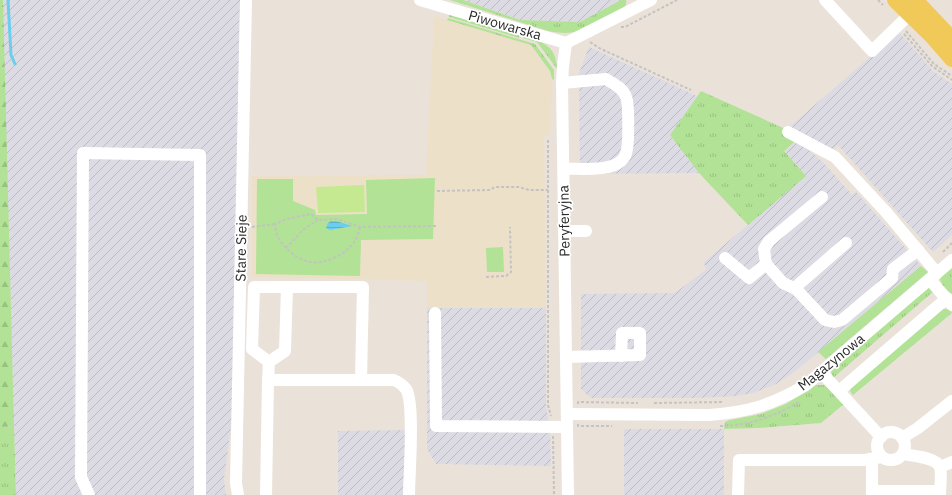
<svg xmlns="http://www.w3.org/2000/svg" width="952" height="495" viewBox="0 0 952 495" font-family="'IBM Plex Sans',sans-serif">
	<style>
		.industrial { fill: url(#industrial-furrows) }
		.education { fill: #ede0c8 }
		.grass { fill: url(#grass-tufts) }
		.forest { fill: url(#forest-firs) }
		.garden { fill: #b1e295 }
		.pitch { fill: #c5e990 }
		.water { fill: url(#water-rules) }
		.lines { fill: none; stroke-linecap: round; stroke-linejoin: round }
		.stream { stroke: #6bceee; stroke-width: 3 }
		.path { stroke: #c3c3c3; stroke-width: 2; stroke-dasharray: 3 2; stroke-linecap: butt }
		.minor { stroke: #fff; stroke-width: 12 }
		.major { stroke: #f0c959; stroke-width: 16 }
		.labels { text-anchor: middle; stroke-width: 3.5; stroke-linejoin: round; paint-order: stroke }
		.street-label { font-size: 14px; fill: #282828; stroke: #fff }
	</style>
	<defs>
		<pattern id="industrial-furrows" width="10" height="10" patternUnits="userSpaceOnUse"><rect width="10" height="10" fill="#dcdae2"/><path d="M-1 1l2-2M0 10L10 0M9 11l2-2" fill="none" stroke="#bdbbc2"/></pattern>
		<pattern id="grass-tufts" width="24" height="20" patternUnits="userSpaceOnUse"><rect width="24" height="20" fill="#b1e295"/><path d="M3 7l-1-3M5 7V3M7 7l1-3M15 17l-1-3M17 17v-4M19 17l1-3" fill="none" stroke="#98c280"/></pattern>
		<pattern id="forest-firs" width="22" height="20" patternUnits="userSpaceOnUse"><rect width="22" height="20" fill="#b1e295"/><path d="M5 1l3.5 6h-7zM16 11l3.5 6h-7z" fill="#98c280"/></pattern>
		<pattern id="water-rules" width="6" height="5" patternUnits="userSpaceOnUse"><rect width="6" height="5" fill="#6bceee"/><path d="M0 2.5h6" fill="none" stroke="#5db1cc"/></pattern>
	</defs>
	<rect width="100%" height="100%" fill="#eae2d9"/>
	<g class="industrial">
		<path d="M2,0h238l-5,347 -2,64 -9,68 2,16h-210z"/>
		<path d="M463,0h158l-41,22 -60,-2z"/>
		<path d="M899,32l34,39 19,13v151l-19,17 -95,-107 -7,6 -44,-22z"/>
		<path d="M589,47l108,49 -27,39 29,38 -119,1 -1,-101z"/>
		<path d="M797,140l26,22 29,33 4,-3 65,74 -128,107 -17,11 -23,9 -17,3 -36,2h-109l-10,-9v-95l94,-1 32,-24 -4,-6 102,-87 -21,-25z"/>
		<path d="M427,308h119v99l4,20 1,39 -115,-2 -9,-15z"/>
		<rect x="624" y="429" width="100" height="66"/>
		<path d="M406,430l-1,65h-67v-64z"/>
	</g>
	<path class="education" d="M434,16l97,29 19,27 2,16 -2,47 -6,1 2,172h-119v-27l-175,-4v-101l174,-1z"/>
	<g class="grass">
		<path d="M450,0h13l57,20 60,2 41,-22h5c1,4 -1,6 -3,9l-44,22c-11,3 -21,2 -31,0z"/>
		<path d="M449,15h2l68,19v4l-70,-21z"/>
		<path d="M448,18l87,26 19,26v10l-2,-1 -2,-8 -19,-26 -84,-25z"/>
		<path d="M524,36c26,8 34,13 33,42v-9l-20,-27 -14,-4z"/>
		<path d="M701,91l100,45 -17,15 22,25 -58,49 -49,-52 -29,-38z"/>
		<path d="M921,266l7,6 -102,87 -8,-7z"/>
		<path d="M952,267v29l-10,-12 -2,-5 3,-5z"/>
		<path d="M930,286l4,5 -101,87 -2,-7 95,-83z"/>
		<path d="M943,309h6l3,4 -99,82 -3,-4 1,-4 85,-73z"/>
		<path d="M816,385h9l19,19 -23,19 -63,5 -34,1 1,-7 5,-2 31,-6 25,-10z"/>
		<path d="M14,426l2,69h-16v-68z"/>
	</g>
	<path class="forest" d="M0,0h3l11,426 -14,1z"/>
	<g class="garden">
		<path d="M435,178l-2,61 -72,1 -1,36 -104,-2 1,-95h36v22l22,9 1,5 51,-1 -1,-34z"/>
		<path d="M503,247l1,25h-17l-1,-24z"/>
	</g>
	<path class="pitch" d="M364,185l1,27 -47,1 -2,-26z"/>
	<path class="water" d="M331,221h5l16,5 -22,4 -4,-2 2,-5z"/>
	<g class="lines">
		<path class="stream" d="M8,0l3,55 4,9"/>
		<g class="path">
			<path d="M878,0l5,5"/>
			<path d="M621,27h4l52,-27"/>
			<path d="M906,31l28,33 18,12"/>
			<path d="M904,34l28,32 20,14"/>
			<path d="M590,42l9,6 92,42"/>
			<path d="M548,140v265l3,11"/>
			<path d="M437,191l53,-1 5,-3h24l10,3h19"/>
			<path d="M252,227l23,-3"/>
			<path d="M360,227c-2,7 -4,14 -9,19 -9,10 -27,18 -40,16 -9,-1 -18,-7 -24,-13 -7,-7 -12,-15 -12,-25l12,-5 24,-5 7,6 19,-1 23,8 77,-1"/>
			<path d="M286,248l18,-19 14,-9"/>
			<path d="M943,252l9,-9"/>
			<path d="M486,277l20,-1 5,-4 -1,-45"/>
			<path d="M654,403l70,-1"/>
			<path d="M578,404v-2l60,1"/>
			<path d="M578,424v2h34"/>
			<path d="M720,426c28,0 55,-10 79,-24"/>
			<path d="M553,436l1,59"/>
		</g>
		<g class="minor">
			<path d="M420,0l146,43"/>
			<path d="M825,0l47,51 38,-37"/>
			<path d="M566,43l-3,23 -1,17 6,412"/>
			<path d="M566,43l85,-43"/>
			<path d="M562,83l44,-4c8,5 17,9 20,18 3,6 3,49 0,56 0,2 -3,6 -5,8 -12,11 -42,7 -57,8"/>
			<path d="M788,132l47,25 51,55 51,61"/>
			<path d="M822,197l-53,44 -5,8 2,15 17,19 13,6 29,31 9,2 8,-2 50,-42 1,-9 25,-19"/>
			<path d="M564,231h22"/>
			<path d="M725,258l24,20 17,-14"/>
			<path d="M930,280l22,25"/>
			<path d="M796,289l3,-5 47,-41"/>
			<path d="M435,313l1,113 131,1"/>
			<path d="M566,357l74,-2v-22h-18l-1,23"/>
			<path d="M269,362l-17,-13 2,-62h33"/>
			<path d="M821,372l60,65"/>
			<path d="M268,380l1,-18 16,-11 2,-64h76l-2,93"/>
			<path d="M839,391l108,-93"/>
			<path d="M567,414l142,1c40,-3 63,-10 97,-30l146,-125"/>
			<circle cx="891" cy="446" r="14"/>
			<path d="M902,438l16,-10 34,-27"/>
			<path d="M903,454c9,2 33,3 37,13 2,5 0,22 0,28"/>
			<path d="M940,467l12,-5"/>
			<path d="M872,491h68"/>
			<path d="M89,495l-8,-18 2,-324 117,2v340"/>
			<path d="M238,495l-2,-12 10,-483"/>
			<path d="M266,495l2,-115h126c4,2 9,5 12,9 9,13 3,87 3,106"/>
			<path d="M738,495l1,-35h126l16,-3"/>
			<path d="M872,495v-36"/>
		</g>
		<g class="major">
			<path d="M895,0l37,36 20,23"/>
			<path d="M915,0l37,39"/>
		</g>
	</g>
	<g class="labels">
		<g class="street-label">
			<text transform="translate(505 25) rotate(16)" y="5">Piwowarska</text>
			<text transform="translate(564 221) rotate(-91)" y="5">Peryferyjna</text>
			<text transform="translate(241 248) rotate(-89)" y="5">Stare Sieje</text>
			<text transform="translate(831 362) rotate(-39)" y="5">Magazynowa</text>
		</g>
	</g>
</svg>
